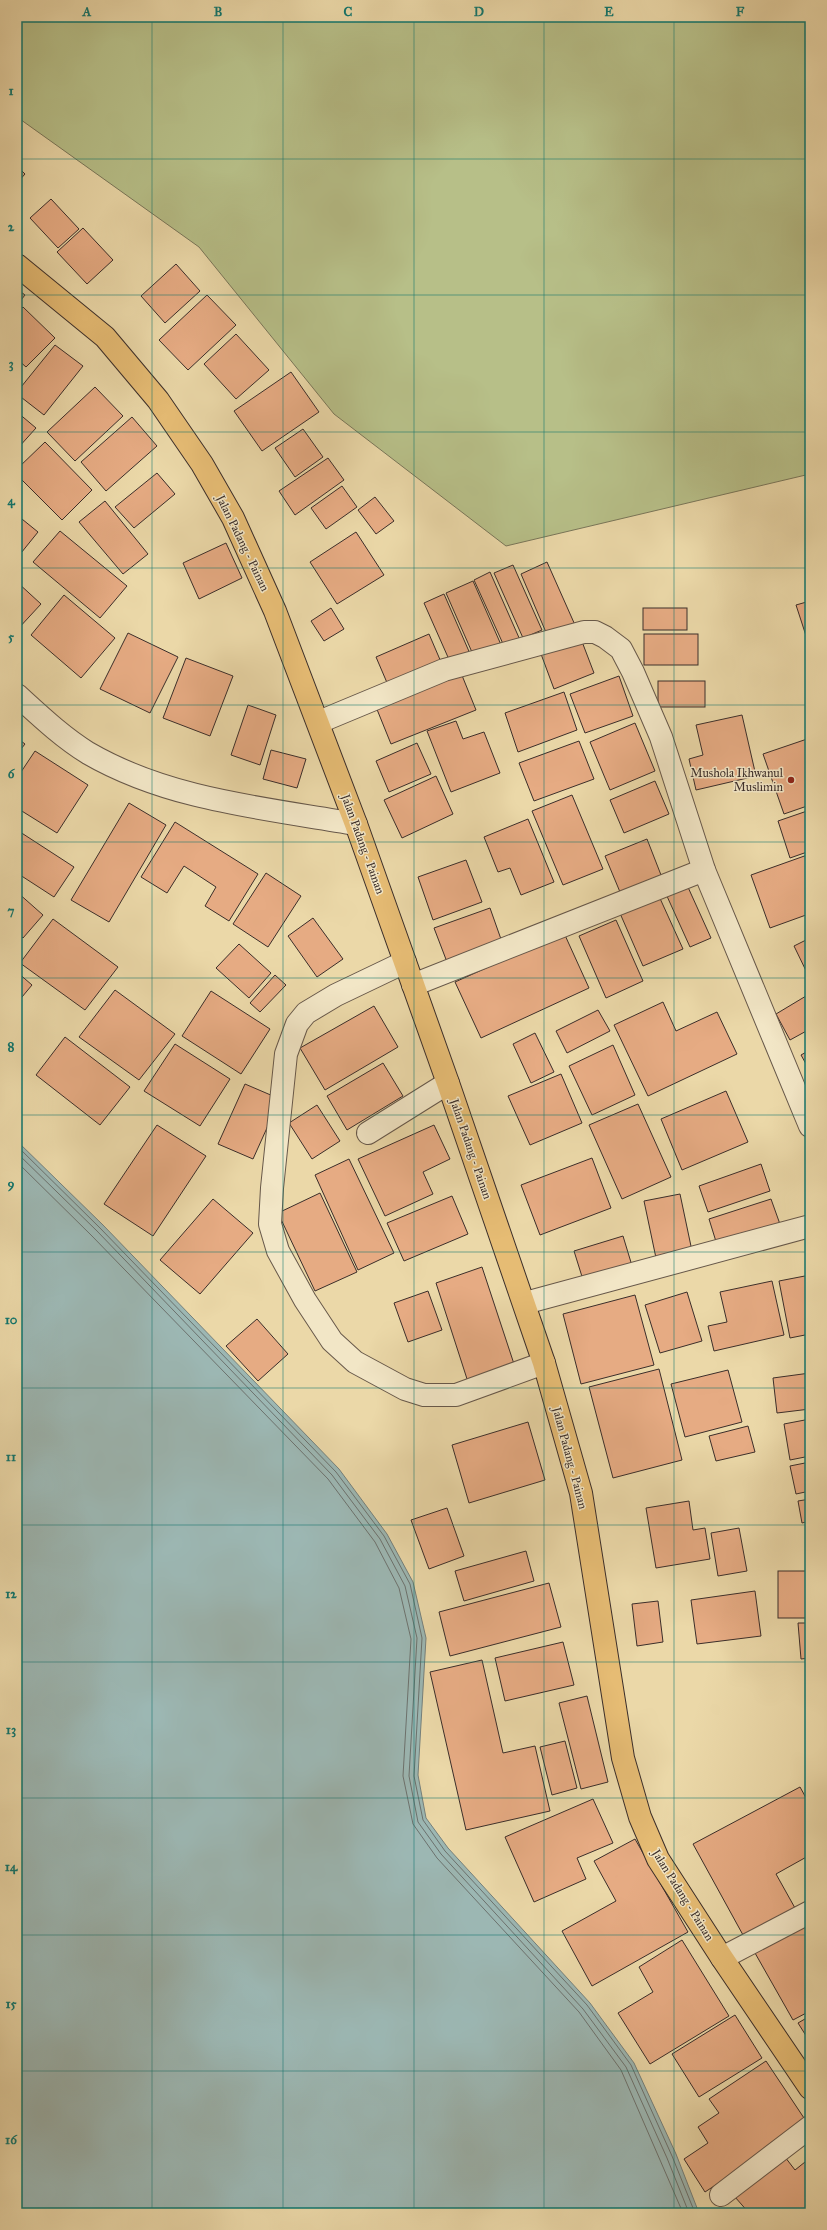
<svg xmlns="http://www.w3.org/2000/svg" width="827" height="2230" viewBox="0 0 827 2230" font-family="'IM FELL Great Primer',serif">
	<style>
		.green { fill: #b7bf88; stroke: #797659 }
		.water { fill: #9cb7b3; stroke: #75807c }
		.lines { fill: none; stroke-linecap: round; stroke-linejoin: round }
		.shore { stroke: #6c726e; stroke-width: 1 }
		.building { fill: #e6ab83; stroke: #3b2e2a }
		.minor-casing { stroke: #67584a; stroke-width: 24 }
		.highway-casing { stroke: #3b2e2a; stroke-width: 24 }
		.minor { stroke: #f2e6c6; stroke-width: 22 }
		.highway { stroke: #e6bc74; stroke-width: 22 }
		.grid { fill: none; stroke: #0f766e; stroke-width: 1; stroke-opacity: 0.55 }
		.poi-dot { fill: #8f2418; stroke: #f2e6c6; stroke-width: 1.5 }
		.labels { text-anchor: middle; stroke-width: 3; stroke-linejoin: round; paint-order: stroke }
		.street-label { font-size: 12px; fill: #3b2e2a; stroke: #f2e6c6 }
		.poi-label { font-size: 12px; fill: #3b2e2a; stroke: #f2e6c6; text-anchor: end }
		.neatline { fill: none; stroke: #0f766e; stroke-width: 1.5 }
		.grid-label { font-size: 13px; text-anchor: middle; font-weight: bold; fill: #0f766e }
	</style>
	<rect width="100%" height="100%" fill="#ebd8a8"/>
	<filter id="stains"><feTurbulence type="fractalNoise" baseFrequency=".005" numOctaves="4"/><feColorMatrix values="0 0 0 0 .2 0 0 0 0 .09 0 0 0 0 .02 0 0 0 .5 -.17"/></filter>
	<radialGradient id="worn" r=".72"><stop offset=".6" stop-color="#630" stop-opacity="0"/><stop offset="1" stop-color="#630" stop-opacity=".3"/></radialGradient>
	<path class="green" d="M17,17h793v457l-304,72 -172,-132 -135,-167 -182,-130z"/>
	<path class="water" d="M17,1141l86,84 236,244 48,65 26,48 13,56 -8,137 8,43 22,30 142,155 44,60 42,91 23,59h-682z"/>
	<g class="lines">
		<g class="shore">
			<path d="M17,1146l83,82 236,244 48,64 26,48 12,54 -8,138 9,44 22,31 142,154 44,60 41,91 23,57"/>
			<path d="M17,1153l80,78 235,244 48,64 25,47 12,52 -8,138 9,46 23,32 142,155 43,58 41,91 22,55"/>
			<path d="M17,1162l75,74 236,243 47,63 24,46 12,51 -8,137 10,48 24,34 142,154 42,58 62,143"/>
		</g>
	</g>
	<g class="building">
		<path d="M17,166l8,8 -8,9z"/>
		<path d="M51,199l28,30 -21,19 -28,-30z"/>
		<path d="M83,228l30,32 -26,24 -30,-32z"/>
		<path d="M176,264l24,27 -35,32 -24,-27z"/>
		<path d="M17,289l8,6 -8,10z"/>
		<path d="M207,295l29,30 -48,45 -29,-30z"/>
		<path d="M23,307l32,31 -29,29 -9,-8v-46z"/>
		<path d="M236,334l33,36 -33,29 -32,-35z"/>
		<path d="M55,345l28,21 -39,49 -27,-21v-2z"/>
		<path d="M291,372l28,40 -57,39 -28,-40z"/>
		<path d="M17,377l5,5 -5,6z"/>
		<path d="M95,387l28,29 -48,45 -28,-29z"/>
		<path d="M17,412l19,16 -18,20 -1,-1z"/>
		<path d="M132,417l25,29 -51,45 -25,-29z"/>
		<path d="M303,429l20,28 -28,20 -20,-29z"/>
		<path d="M45,442l47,48 -30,30 -45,-45v-6z"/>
		<path d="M328,458l16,22 -49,35 -16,-24z"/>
		<path d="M157,473l18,21 -41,34 -19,-21z"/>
		<path d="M17,481l4,4 -4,4z"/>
		<path d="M342,486l15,21 -31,22 -15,-21z"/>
		<path d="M375,497l19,24 -18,13 -18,-24z"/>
		<path d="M105,501l43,53 -25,20 -44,-52z"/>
		<path d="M17,515l21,17 -21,26z"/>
		<path d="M60,531l67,55 -27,32 -67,-56z"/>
		<path d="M356,532l28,43 -47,29 -27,-42z"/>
		<path d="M226,543l16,35 -43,21 -16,-36z"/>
		<path d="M547,562l28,63 -27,12 -27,-63z"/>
		<path d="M513,565l29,65 -19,8 -29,-65z"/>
		<path d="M490,572l30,68 -16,6 -30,-66z"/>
		<path d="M473,581l29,66 -27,12 -29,-66z"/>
		<path d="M17,582l24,22 -24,26z"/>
		<path d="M444,594l27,62 -20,8 -27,-61z"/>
		<path d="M64,595l51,43 -34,40 -50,-43z"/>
		<path d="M810,601v47l-14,-43z"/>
		<path d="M331,608l13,21 -20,12 -13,-20z"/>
		<rect x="643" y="608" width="44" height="22"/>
		<path d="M128,633l50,24 -28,56 -50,-24z"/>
		<path d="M429,634l12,28 -53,23 -12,-28z"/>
		<rect x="644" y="634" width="54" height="31"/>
		<path d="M581,639l13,34 -40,16 -13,-35z"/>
		<path d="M186,658l47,18 -23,60 -47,-18z"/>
		<path d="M459,668l17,42 -85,34 -17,-42z"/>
		<path d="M619,676l14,40 -48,17 -15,-39z"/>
		<rect x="658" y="681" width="47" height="26"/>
		<path d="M564,692l13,38 -59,22 -13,-39z"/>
		<path d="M248,705l28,10 -16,50 -29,-10z"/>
		<path d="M742,715l14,61 -60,14 -7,-31 14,-4 -7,-30z"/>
		<path d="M456,721l7,18 21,-7 16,41 -49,19 -24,-61z"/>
		<path d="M635,723l20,48 -45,19 -20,-48z"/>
		<path d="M17,738l8,6 -8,10z"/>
		<path d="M810,738v67l-26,9 -21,-60z"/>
		<path d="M579,741l15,38 -60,22 -15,-38z"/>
		<path d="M417,743l14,31 -42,18 -13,-31z"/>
		<path d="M271,750l35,9 -9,29 -34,-9z"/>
		<path d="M35,751l53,34 -31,48 -40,-25v-30z"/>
		<path d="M436,776l17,38 -51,24 -18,-38z"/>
		<path d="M655,781l14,33 -45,19 -14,-33z"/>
		<path d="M572,795l31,74 -40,16 -31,-74z"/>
		<path d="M129,803l37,22 -57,97 -38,-22z"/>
		<path d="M810,810v41l-20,7 -12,-37z"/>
		<path d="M528,819l26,63 -33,13 -11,-27 -12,4 -14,-35z"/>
		<path d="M175,822l83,52 -29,47 -24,-15 11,-19 -32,-21 -17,27 -26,-16z"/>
		<path d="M17,830l57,37 -20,30 -37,-24z"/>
		<path d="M647,839l14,36 -41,17 -15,-36z"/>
		<path d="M810,854v71l-4,-10 -36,13 -19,-53z"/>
		<path d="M466,860l16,42 -49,18 -15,-43z"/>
		<path d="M266,873l35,23 -33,51 -35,-23z"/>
		<path d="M687,885l24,53 -21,9 -24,-53z"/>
		<path d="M17,892l26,23 -20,23 -6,-5z"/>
		<path d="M658,894l25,55 -40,17 -24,-55z"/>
		<path d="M490,908l12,34 -55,20 -13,-34z"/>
		<path d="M313,918l30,41 -26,18 -29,-41z"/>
		<path d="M53,919l65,48 -33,43 -65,-47z"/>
		<path d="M616,920l27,61 -37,17 -27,-62z"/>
		<path d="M564,933l25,55 -108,50 -26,-56z"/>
		<path d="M810,938v41l-16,-33z"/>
		<path d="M239,944l32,29 -22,25 -33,-30z"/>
		<path d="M17,972l15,13 -15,18z"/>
		<path d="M275,975l11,10 -26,27 -10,-9z"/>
		<path d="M115,990l60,44 -36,46 -60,-43z"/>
		<path d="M211,991l59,38 -29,45 -59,-38z"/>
		<path d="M806,996l4,8v25l-20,11 -14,-26z"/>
		<path d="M663,1002l13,29 41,-19 20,42 -89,42 -34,-71z"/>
		<path d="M374,1006l24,41 -73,43 -25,-42z"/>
		<path d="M598,1010l12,21 -43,22 -11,-22z"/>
		<path d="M535,1033l19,39 -23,11 -18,-39z"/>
		<path d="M65,1037l65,50 -30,38 -64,-50z"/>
		<path d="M175,1044l55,35 -30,47 -56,-35z"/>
		<path d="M613,1045l22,50 -43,20 -23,-49z"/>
		<path d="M810,1050v21l-9,-16z"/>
		<path d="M383,1063l20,33 -56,34 -20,-34z"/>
		<path d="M561,1074l21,49 -52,22 -22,-49z"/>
		<path d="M245,1084l35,15 -27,60 -35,-15z"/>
		<path d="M726,1091l22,51 -66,28 -21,-51z"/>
		<path d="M638,1104l33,73 -49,22 -33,-74z"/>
		<path d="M317,1105l23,36 -28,18 -23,-36z"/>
		<path d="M157,1125l49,31 -53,80 -49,-32z"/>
		<path d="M434,1125l16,34 -27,13 10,22 -48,22 -27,-57z"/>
		<path d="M592,1158l19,50 -71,27 -19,-50z"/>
		<path d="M349,1159l45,94 -36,17 -43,-95z"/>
		<path d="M761,1164l9,27 -62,21 -9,-26z"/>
		<path d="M320,1193l37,79 -42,19 -37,-78z"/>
		<path d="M680,1194l12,57 -36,7 -12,-57z"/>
		<path d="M452,1196l16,38 -64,27 -17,-38z"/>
		<path d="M213,1199l40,34 -53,61 -40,-34z"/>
		<path d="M771,1199l10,28 -63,21 -9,-29z"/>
		<path d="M623,1236l10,33 -49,14 -10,-32z"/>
		<path d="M482,1267l33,100 -47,15 -32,-99z"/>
		<path d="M810,1275v59l-20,4 -11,-57z"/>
		<path d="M772,1281l12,54 -70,16 -6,-25 19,-4 -7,-30z"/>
		<path d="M428,1291l14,39 -34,12 -14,-39z"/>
		<path d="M687,1292l15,49 -42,12 -15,-48z"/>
		<path d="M635,1295l19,70 -73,19 -18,-70z"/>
		<path d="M257,1319l31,35 -30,27 -32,-35z"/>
		<path d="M659,1369l23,91 -69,18 -24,-91z"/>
		<path d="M728,1370l14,52 -57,15 -14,-53z"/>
		<path d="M810,1373v36l-33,4 -4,-35z"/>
		<path d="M810,1419v37l-20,4 -6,-36z"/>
		<path d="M528,1422l17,58 -76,23 -17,-58z"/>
		<path d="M748,1426l7,26 -39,9 -7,-25z"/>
		<path d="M810,1462v29l-14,3 -6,-28z"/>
		<path d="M810,1499v22l-8,2 -4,-22z"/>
		<path d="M689,1501l4,29 12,-2 5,31 -54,9 -10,-60z"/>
		<path d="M447,1508l17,48 -35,13 -18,-49z"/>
		<path d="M739,1528l8,43 -29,5 -7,-43z"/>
		<path d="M526,1551l8,30 -70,20 -9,-30z"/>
		<rect x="778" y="1571" width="32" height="47"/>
		<path d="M549,1583l12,44 -111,29 -11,-44z"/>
		<path d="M755,1591l6,45 -64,8 -6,-44z"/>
		<path d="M658,1601l5,41 -26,4 -5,-42z"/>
		<path d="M798,1623h12v35l-9,1z"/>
		<path d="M563,1642l11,43 -69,16 -10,-43z"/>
		<path d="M482,1660l21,93 32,-7 15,65 -84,19 -36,-158z"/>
		<path d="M587,1696l21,86 -27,7 -22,-86z"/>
		<path d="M565,1741l12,47 -25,7 -12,-48z"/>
		<path d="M800,1787l10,18v50l-34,19 19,34 -52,27 -50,-91z"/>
		<path d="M593,1799l20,44 -36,15 9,21 -52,23 -29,-65z"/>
		<path d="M635,1839l53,93 -96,54 -30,-55 54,-30 -22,-40z"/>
		<path d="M810,1922v89l-17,9 -38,-67z"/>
		<path d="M682,1940l47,76 -79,48 -32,-51 35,-21 -14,-25z"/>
		<path d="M735,2015l27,43 -63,39 -27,-43z"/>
		<path d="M810,2016v26l-12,-19z"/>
		<path d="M766,2061l42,63 -103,68 -21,-33 24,-16 -10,-16 21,-14 -10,-14z"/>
		<path d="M785,2157l10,13 15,-12v55h-61l-14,-16z"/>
	</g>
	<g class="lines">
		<defs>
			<g id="minor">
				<path d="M17,695c22,20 45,42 71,58 81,47 176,55 268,71"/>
				<path d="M319,722l125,-52 140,-38h11l10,5 16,12 12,23 28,65 43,133 106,256"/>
				<path d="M405,962l-69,33 -30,18 -9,11 -11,30 -14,134 -2,36 8,27 27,49 27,41 23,21 50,27 19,6h32l88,-32"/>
				<path d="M413,985l291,-115"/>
				<path d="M368,1133l80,-50"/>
				<path d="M525,1303l285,-77"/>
				<path d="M722,1958l88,-46"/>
				<path d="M721,2195l89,-68"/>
			</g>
			<path id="highway" d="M17,265l88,72 53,63 44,64 31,54 42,93 81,213 92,259 96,280 37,130 42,265 17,59 18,42 64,99 88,130"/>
		</defs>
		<use href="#minor" class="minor-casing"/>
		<use href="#highway" class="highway-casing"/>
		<use href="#minor" class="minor"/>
		<use href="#highway" class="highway"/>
	</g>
	<path class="grid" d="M152,17v2196M283,17v2196M414,17v2196M544,17v2196M674,17v2196M17,159h793M17,295h793M17,432h793M17,568h793M17,705h793M17,842h793M17,978h793M17,1115h793M17,1252h793M17,1388h793M17,1525h793M17,1662h793M17,1798h793M17,1935h793M17,2071h793"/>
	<circle class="poi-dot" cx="791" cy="780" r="4"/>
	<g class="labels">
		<g class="street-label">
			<text transform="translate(243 543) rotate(64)" y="4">Jalan Padang - Painan</text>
			<text transform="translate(363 844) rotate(70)" y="4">Jalan Padang - Painan</text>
			<text transform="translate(471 1149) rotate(71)" y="4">Jalan Padang - Painan</text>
			<text transform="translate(570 1458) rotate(75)" y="4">Jalan Padang - Painan</text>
			<text transform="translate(683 1895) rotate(58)" y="4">Jalan Padang - Painan</text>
		</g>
		<g class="poi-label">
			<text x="783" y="777">Mushola Ikhwanul<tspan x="783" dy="14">Muslimin</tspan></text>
		</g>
	</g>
	<rect width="827" height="2230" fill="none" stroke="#ebd8a8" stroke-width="44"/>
	<rect x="22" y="22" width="783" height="2186" class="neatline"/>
	<g class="grid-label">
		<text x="87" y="16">A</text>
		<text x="218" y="16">B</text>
		<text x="348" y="16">C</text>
		<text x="479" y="16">D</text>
		<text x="609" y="16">E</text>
		<text x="740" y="16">F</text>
		<text x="11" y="95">1</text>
		<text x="11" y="231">2</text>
		<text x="11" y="368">3</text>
		<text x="11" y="505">4</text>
		<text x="11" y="641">5</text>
		<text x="11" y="778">6</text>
		<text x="11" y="915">7</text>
		<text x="11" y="1051">8</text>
		<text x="11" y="1188">9</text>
		<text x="11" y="1324">10</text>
		<text x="11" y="1461">11</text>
		<text x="11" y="1598">12</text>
		<text x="11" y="1734">13</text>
		<text x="11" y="1871">14</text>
		<text x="11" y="2008">15</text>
		<text x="11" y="2144">16</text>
	</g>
	<rect width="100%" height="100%" filter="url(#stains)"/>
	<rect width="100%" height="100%" fill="url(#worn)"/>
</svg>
